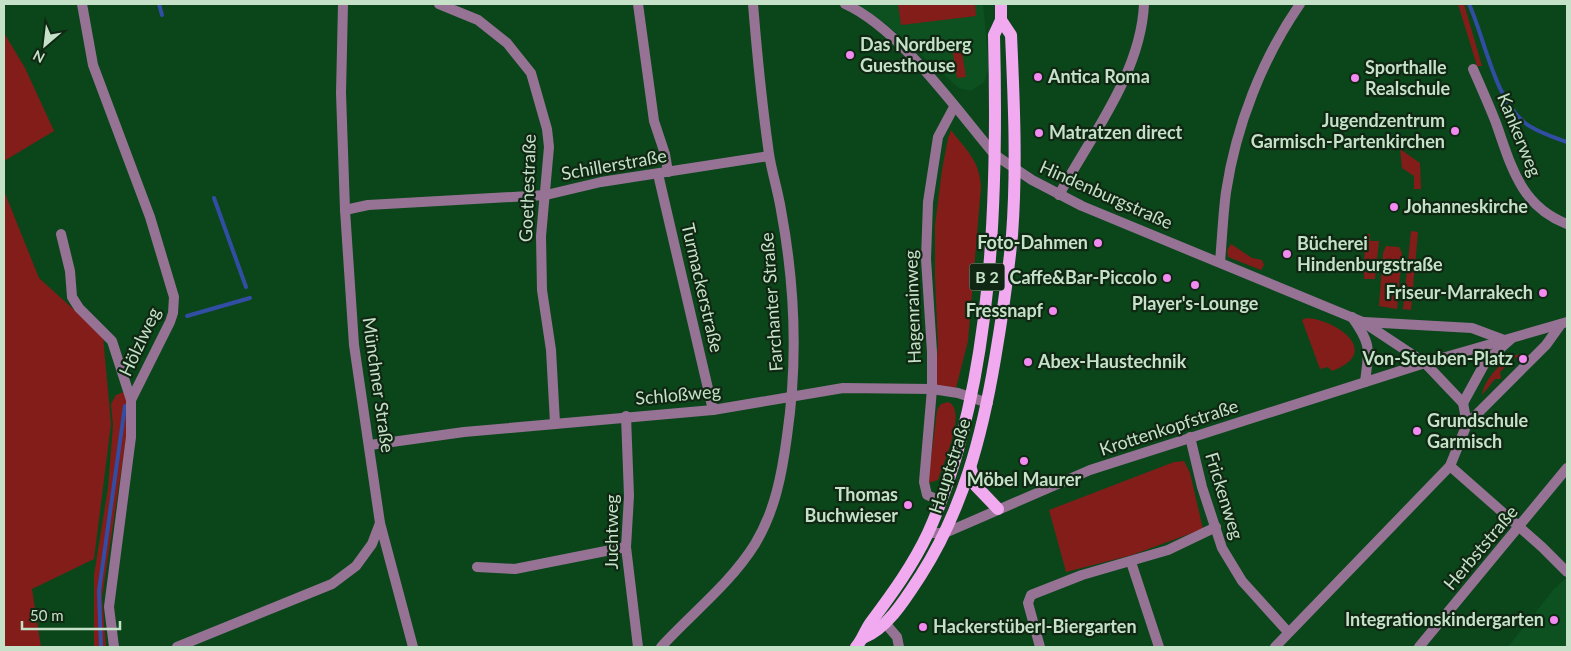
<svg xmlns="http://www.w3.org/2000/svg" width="1571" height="651" viewBox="0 0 1571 651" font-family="Lato,sans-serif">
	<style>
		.built { fill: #0d5120 }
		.green { fill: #821d19 }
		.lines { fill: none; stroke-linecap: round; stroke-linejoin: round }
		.stream { stroke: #324da4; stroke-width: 4 }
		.minor { stroke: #967395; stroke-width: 10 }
		.tertiary { stroke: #967395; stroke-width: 10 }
		.primary { stroke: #f1aaf0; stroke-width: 12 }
		.poi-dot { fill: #f38af2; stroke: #102713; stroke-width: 2 }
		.labels { text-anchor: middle; stroke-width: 4.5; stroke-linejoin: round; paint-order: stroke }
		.shield { fill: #102713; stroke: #8fa991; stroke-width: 1 }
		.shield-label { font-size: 16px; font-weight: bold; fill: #c5e1c7 }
		.poi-label { font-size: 18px; font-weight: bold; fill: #c5e1c7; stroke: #102713; text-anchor: start }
		.street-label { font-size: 18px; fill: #c5e1c7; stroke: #102713 }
	</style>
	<rect width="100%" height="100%" fill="#0b461a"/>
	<g class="built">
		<path d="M852,4h131l6,64 -5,14 -13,9 -12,-3 -75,-66z"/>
		<path d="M1567,577v70h-59l46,-58z"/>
	</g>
	<g class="green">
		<path d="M898,4h77l1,12 -75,9z"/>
		<path d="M1458,4h6l18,62h-5z"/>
		<path d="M4,33l21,35 29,63 -50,30z"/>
		<path d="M960,40l6,37 -9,1 -6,-36z"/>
		<path d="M951,130c15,20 29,31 30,57l-13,154 -12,47 -21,-2 3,-41 -3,-67v-53l7,-55 6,-32z"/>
		<path d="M1400,149l20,14 1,26h-7v-13l-12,-8z"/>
		<path d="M4,191l35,87 64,58 8,88 -17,135 -62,30 9,58h-37z"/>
		<path d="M1411,231l7,1 -7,78 -8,-1z"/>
		<path d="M1365,234h5v7h9l-4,38h-11z"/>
		<path d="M1231,244l21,14 10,2 2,5 -3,5 -33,-13 -1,-7z"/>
		<path d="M1386,246l13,1 3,6 -5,56 -18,-3 4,-53z"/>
		<path d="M1306,318c29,1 78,34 26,53l-4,-4 -8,2 -18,-49z"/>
		<path d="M1519,354l10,2 -4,9 -9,-8 -16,15 1,7h-6l-13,16c2,-16 22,-37 37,-41z"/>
		<path d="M124,392l3,2 1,32 -26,171 4,50h-12v-72l14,-87 5,-63 -2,-21 5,-9z"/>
		<path d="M948,402c20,7 -5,63 -10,78l-10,3 9,-73 4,-6z"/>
		<path d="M1184,461l6,12 13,56 -71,26 -66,17 -17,-62 125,-48z"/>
	</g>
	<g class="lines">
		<g class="stream">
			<path d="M159,4l3,11"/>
			<path d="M1469,4c16,35 25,94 56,119 12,9 28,14 42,19"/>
			<path d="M214,198l32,89"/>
			<path d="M187,316l63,-18"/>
			<path d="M101,647l-2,-56 26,-185"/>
		</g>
		<g class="minor">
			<path d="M82,4l11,61 57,152 24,80 -1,16 -3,9 -39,78v37l-22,170 5,40"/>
			<path d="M439,4l39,16 29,23 24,30 16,56 2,18 -8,89 1,54 9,60 4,73"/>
			<path d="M638,4l16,117 11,33 3,18"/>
			<path d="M845,4c54,24 111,105 150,151l37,25 50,26 281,116 62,41 38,40 4,21"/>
			<path d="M1473,69c8,18 16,36 23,54 15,42 24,83 71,101"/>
			<path d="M658,174l55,236"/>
			<path d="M1059,195c32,-59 82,-122 85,-191"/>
			<path d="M345,210l23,-5 178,-10 55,-13 168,-26"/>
			<path d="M61,234l9,37 2,26 7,11 33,33 19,59"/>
			<path d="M1220,262c2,-23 3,-47 6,-70 10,-66 36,-133 74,-188"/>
			<path d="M1352,317c20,28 17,32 13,65"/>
			<path d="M1364,322l108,6 32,12"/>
			<path d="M1463,403l23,-42 25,-22"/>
			<path d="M626,416l3,80 -3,51 12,100"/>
			<path d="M1190,437l12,50 20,61 20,33 46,51"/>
			<path d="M370,445l94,-13 249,-22 130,-22 89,1 26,4 30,10"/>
			<path d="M1450,466l92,81 25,25"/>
			<path d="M941,501l-14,-6 -3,-13 8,-93v-37l-6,-93 2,-57 10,-65 16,-30"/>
			<path d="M380,523l33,124"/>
			<path d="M1131,562l28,85"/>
			<path d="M477,567l38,2 111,-22"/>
			<path d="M885,623l12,14 2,10"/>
			<path d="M177,647l155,-63 24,-18 16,-22 8,-21 -26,-178 -9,-135 -4,-117 2,-89"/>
			<path d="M661,647c31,-34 69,-63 94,-103 20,-33 27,-70 32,-108 11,-75 8,-151 -6,-226 -3,-19 -9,-37 -12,-56 -7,-50 -12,-100 -16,-150"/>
			<path d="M1040,647l-12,-44 3,-8 51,-20 86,-25 48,-23"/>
			<path d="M1275,647l175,-181 17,-42 79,-79 15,-21"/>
			<path d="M1419,647l148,-179"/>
		</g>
		<path class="tertiary" d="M928,533h17l145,-63 335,-107 142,-41"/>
		<g class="primary">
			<path d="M971,469l5,17 22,23"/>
			<path d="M863,638c25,-10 43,-40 58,-63 42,-66 61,-139 74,-216 7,-41 13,-82 17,-124 5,-66 2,-134 -1,-200l-10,-15"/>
			<path d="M856,647c7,-8 9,-17 15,-25 21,-28 42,-57 57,-89 66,-146 70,-339 66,-498l7,-15v-16"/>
		</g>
	</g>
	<g class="poi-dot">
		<circle cx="850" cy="55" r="5"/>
		<circle cx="1038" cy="77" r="5"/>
		<circle cx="1355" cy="78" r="5"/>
		<circle cx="1455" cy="131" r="5"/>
		<circle cx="1039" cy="133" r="5"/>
		<circle cx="1394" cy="207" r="5"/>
		<circle cx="1098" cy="243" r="5"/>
		<circle cx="1287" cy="254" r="5"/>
		<circle cx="1167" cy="278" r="5"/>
		<circle cx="1195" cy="285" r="5"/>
		<circle cx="1543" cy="293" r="5"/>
		<circle cx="1053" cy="311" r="5"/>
		<circle cx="1523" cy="359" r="5"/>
		<circle cx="1028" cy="362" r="5"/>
		<circle cx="1417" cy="431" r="5"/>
		<circle cx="1024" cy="461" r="5"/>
		<circle cx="908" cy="505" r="5"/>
		<circle cx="1554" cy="620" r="5"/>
		<circle cx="923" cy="627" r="5"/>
	</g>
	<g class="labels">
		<rect class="shield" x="969.5" y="263.5" width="35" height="27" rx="4"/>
		<g class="shield-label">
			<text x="987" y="283">B 2</text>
		</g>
		<g class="poi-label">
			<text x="860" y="51">Das Nordberg<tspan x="860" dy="21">Guesthouse</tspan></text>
			<text x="1365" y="74">Sporthalle<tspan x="1365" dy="21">Realschule</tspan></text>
			<text x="1048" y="83">Antica Roma</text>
			<text x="1445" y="127" text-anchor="end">Jugendzentrum<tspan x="1445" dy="21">Garmisch-Partenkirchen</tspan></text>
			<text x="1049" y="139">Matratzen direct</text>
			<text x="1404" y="213">Johanneskirche</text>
			<text x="1088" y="249" text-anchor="end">Foto-Dahmen</text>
			<text x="1297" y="250">Bücherei<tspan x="1297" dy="21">Hindenburgstraße</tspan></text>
			<text x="1157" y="284" text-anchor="end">Caffe&amp;Bar-Piccolo</text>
			<text x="1533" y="299" text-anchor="end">Friseur-Marrakech</text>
			<text x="1195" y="310" text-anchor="middle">Player's-Lounge</text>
			<text x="1043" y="317" text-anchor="end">Fressnapf</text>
			<text x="1513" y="365" text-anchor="end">Von-Steuben-Platz</text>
			<text x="1038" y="368">Abex-Haustechnik</text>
			<text x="1427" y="427">Grundschule<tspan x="1427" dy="21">Garmisch</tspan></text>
			<text x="1024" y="486" text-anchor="middle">Möbel Maurer</text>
			<text x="898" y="501" text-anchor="end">Thomas<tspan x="898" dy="21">Buchwieser</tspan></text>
			<text x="1544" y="626" text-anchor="end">Integrationskindergarten</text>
			<text x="933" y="633">Hackerstüberl-Biergarten</text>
		</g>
		<g class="street-label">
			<text transform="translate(1519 135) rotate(68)" y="6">Kankerweg</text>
			<text transform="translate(614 165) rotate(-10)" y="6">Schillerstraße</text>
			<text transform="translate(528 188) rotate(-88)" y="6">Goethestraße</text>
			<text transform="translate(1106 195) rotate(24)" y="6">Hindenburgstraße</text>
			<text transform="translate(702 288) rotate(77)" y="6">Turmackerstraße</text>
			<text transform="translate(772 302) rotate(-94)" y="6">Farchanter Straße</text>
			<text transform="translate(913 307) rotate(-92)" y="6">Hagenrainweg</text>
			<text transform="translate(140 342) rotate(-65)" y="6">Hölzlweg</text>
			<text transform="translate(378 385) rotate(82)" y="6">Münchner Straße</text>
			<text transform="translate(678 395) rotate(-5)" y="6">Schloßweg</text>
			<text transform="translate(1169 428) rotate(-18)" y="6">Krottenkopfstraße</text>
			<text transform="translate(950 466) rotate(-72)" y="6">Hauptstraße</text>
			<text transform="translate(1224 496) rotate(73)" y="6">Frickenweg</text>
			<text transform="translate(612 532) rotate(-90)" y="6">Juchtweg</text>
			<text transform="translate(1481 548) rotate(-50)" y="6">Herbststraße</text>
		</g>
	</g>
	<rect width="1571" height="651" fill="none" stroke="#c5e1c7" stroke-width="10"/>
	<g transform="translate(45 45) rotate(208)" stroke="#102713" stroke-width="4" paint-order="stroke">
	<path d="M0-4L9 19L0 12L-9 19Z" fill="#c5e1c7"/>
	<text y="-8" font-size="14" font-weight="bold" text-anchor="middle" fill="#c5e1c7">N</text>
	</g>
	<path d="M22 621v8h98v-8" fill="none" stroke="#c5e1c7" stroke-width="2.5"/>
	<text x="30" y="621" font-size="15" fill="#c5e1c7" stroke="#102713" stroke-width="4" paint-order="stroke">50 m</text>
</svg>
